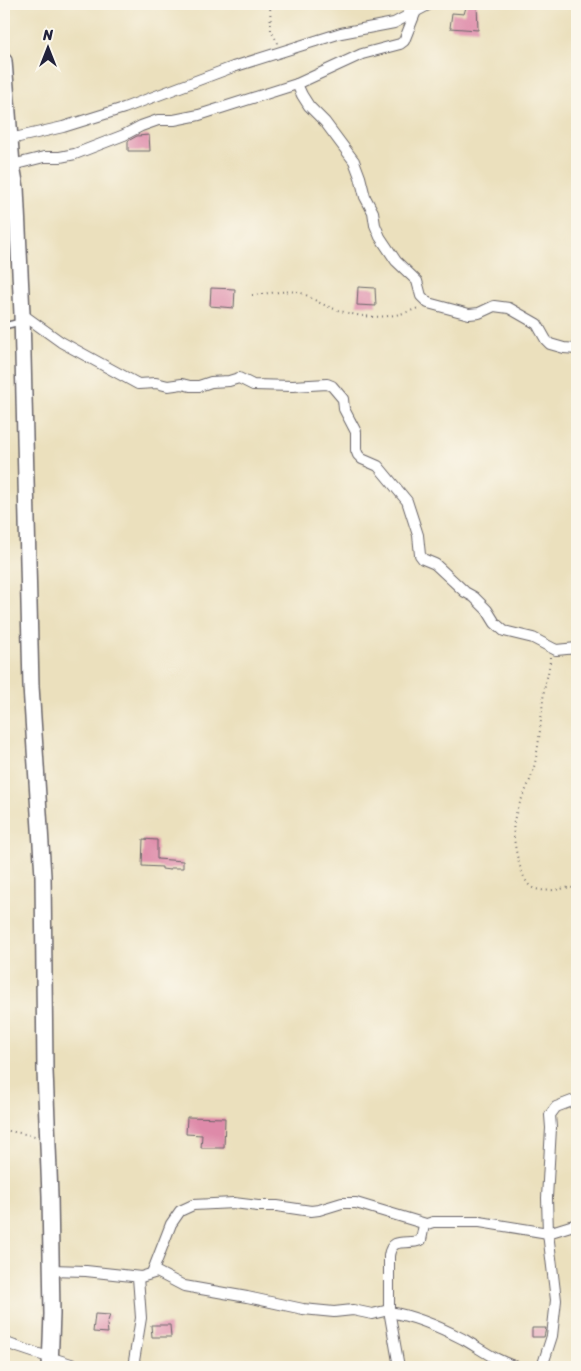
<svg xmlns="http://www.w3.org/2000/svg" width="581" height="1371" viewBox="0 0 581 1371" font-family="Sriracha,sans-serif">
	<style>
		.building { fill: #de8aa9 }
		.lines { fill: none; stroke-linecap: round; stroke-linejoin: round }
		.lane-casing { stroke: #686468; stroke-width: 8 }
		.street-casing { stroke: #686468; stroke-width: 12 }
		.secondary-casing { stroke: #686468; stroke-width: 18 }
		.path { stroke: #686468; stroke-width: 2; stroke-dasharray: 1 4; stroke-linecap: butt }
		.lane { stroke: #fff; stroke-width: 5 }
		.street { stroke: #fff; stroke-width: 10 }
		.secondary { stroke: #fff; stroke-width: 15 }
	</style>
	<rect width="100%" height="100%" fill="#fbf7ec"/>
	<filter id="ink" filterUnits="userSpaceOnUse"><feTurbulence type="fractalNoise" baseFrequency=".02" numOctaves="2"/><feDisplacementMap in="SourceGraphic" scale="10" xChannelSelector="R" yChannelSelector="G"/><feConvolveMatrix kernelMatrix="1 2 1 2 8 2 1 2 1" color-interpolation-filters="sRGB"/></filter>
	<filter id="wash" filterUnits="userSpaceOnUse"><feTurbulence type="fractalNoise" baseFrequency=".0096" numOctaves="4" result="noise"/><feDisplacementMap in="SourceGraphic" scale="20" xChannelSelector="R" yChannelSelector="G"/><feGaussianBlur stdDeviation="1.12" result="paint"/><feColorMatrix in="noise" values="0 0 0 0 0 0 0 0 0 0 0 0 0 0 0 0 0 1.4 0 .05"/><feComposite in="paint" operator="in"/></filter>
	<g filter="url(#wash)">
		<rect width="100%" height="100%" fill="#ebe0bd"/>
		<g id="blocks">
			<g class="building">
				<path d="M467,4h10l1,26 -28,-2 2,-15 12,1z"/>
				<path d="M149,135l1,16h-22v-10l9,-5z"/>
				<path d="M358,287l17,1 1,18 -19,-1z"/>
				<path d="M211,288l24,1 -1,19 -24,-2z"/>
				<path d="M143,839l14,1v19l26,2v7h-13v2l-8,-1v-2l-20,-1z"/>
				<path d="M187,1117l38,1 -1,30h-23l1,-13 -16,-1z"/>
				<path d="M95,1314l15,1 -3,9 1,9 -15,-1z"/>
				<path d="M151,1325h19l1,12h-19z"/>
				<path d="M532,1328h14l-2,9h-12z"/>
			</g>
		</g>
	</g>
	<g filter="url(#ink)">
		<use href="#blocks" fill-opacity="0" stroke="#686468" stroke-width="1"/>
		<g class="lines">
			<defs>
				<g id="lane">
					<path d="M4,192l9,-3"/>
					<path d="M4,326l16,-4"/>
				</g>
				<g id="street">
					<path d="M408,16l3,-12"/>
					<path d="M297,84l5,11 7,11 16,16 29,39 6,16 5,20 8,15 2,13 5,12 16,24 21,20 4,15 7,7 41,11 10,-1 15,-7 15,2 28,16 9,16 4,4 14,4 13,1"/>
					<path d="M10,139l53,-12 61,-19 109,-41 108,-34 53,-10 36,-19"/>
					<path d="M12,165l32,-8h16l15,-3 49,-19 17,-9 17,-6h16l25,-5 98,-31 65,-30 38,-10 4,-3 12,-30"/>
					<path d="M22,314l39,28 77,42 18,-1 12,3 14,-2 8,2h9l12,-4 18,-1 10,-3 14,7 40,1 34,-2 5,2 11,13 1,10 12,23v18l2,5 4,4 16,7 29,35 11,34 2,20 3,4 12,5 30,28 9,5 13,13 8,13 9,8 29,7 23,12 21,-2"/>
					<path d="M50,1270l36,1 55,6 16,-5 27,14 63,11 56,12 31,3 19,-2 19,4 17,-4"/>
					<path d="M152,1273l19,-49 9,-13 13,-6 41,-2 24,3h19l34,5 8,-1 23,-7h14l70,21"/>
					<path d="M389,1312c26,4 51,15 74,27 18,10 34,23 55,28"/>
					<path d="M4,1342c25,10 50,16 76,25"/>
					<path d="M133,1367l8,-49 -3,-41"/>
					<path d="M399,1367l-10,-57v-54c3,-21 18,-10 32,-16l3,-15 9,-3h47l68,11 29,-9"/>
					<path d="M542,1367l10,-31 4,-36 -8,-67 -1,-35 4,-70 -1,-13 6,-8 21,-8"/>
				</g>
				<path id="secondary" d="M4,61l8,104 4,23 6,126 9,372 12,190 2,195 5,125 2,118 -2,53"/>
			</defs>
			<use href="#lane" class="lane-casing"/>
			<use href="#street" class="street-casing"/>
			<use href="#secondary" class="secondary-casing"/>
			<g class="path">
				<path d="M270,4l1,27 7,12"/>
				<path d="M252,295c12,-1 36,-5 46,-3 8,2 16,8 24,12 32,14 63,18 96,4"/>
				<path d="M550,657c0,12 -4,23 -6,34 -3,25 -4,51 -10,76 -4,19 -16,35 -20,54 -3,13 6,62 19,67 12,5 27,1 38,-1l6,4v7"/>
				<path d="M4,1130l31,6"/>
			</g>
			<use href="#lane" class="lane"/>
			<use href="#street" class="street"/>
			<use href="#secondary" class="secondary"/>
		</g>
	</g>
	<rect width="581" height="1371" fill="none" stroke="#fbf7ec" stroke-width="20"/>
	<g transform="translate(48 48)" stroke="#fbf7ec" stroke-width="4" paint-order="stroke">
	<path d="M0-4L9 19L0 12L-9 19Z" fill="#22223b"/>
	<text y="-8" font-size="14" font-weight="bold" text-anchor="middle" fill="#22223b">N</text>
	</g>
</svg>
